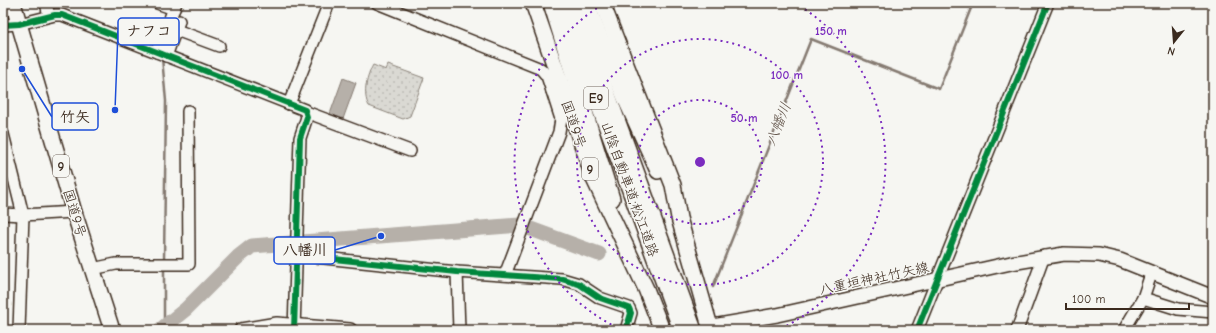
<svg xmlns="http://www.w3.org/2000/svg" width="1216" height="333" viewBox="0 0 1216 333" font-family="'Comic Neue','Klee One',sans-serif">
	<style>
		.grass { fill: url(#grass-dots); stroke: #8a8278 }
		.water { fill: #b6b0a9; stroke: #857a71 }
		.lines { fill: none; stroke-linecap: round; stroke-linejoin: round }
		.stream { stroke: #857a71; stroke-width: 2.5 }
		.river { stroke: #b6b0a9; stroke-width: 15 }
		.minor-casing { stroke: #3b2a1e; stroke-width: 14 }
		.major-casing { stroke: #3b2a1e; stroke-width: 16 }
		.highway-casing { stroke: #3b2a1e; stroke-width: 18 }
		.minor { stroke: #f6f6f2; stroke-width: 11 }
		.major { stroke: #f6f6f2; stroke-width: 13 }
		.highway { stroke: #f6f6f2; stroke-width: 15 }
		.highway-bridge-casing { stroke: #3b2a1e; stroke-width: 18; stroke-linecap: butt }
		.highway-bridge { stroke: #f6f6f2; stroke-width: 15 }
		.cycleway-casing { stroke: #f6f6f2; stroke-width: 8 }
		.cycleway { stroke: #00873e; stroke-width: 6 }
		.ring { fill: none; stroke: #7b2cbf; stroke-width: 2; stroke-dasharray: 2 4 }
		.labels { text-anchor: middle; stroke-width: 3; stroke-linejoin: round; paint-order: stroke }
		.shield { fill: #f6f6f2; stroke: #73675e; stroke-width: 1 }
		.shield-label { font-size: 13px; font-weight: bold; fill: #3b2a1e }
		.street-label { font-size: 14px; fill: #3b2a1e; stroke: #f6f6f2 }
		.water-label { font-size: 15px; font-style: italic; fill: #605248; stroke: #f6f6f2 }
		.centre { fill: #7b2cbf; stroke: #f6f6f2; stroke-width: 2 }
		.ring-label { font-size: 12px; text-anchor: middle; font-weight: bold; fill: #7b2cbf; stroke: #f6f6f2; stroke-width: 3; stroke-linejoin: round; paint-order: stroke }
		.leader { fill: none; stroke: #1d4ed8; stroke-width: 1.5 }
		.callout-dot { fill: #1d4ed8; stroke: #f6f6f2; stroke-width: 1.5 }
		.callout { fill: #f6f6f2; stroke: #1d4ed8; stroke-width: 1.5 }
		.callout-label { font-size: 15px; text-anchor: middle; font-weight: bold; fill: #3b2a1e }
	</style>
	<defs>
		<pattern id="grass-dots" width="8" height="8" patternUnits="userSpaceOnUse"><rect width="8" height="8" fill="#dad9d3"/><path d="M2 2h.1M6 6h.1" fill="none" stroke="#bcbab5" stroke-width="1.8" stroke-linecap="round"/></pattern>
	</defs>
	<rect width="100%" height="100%" fill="#f6f6f2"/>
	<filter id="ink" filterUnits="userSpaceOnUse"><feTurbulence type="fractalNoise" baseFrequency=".025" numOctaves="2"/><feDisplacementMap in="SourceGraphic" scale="8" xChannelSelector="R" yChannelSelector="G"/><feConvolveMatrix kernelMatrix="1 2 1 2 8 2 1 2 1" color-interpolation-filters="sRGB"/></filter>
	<g filter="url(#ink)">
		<path class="grass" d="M373,65l13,5 2,-5 36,13 -14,38 -7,3 -34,-13c-7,-12 -2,-30 4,-41z"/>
		<path class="water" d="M343,78l13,5 -13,36 -13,-5z"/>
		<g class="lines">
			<g class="stream">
				<path d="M162,58l4,43 -2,159"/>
				<path d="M713,287l98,-248 128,50 34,-86"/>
				<path d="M164,329v-62"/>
			</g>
			<path class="river" d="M160,330l26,-21 52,-52 14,-11 268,-21 79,29"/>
			<defs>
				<g id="minor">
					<path d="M46,3l3,13"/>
					<path d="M157,3l17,6"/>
					<path d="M377,3l164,66 6,7 5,15"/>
					<path d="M3,25l16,-1 36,-9h7l243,95 2,7 -7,21 -6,192"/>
					<path d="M176,30l43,16"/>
					<path d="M157,52l19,-49"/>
					<path d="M166,56l13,-35"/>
					<path d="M289,104l40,-101"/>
					<path d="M306,112l104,39"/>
					<path d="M3,134l20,81 -4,115"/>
					<path d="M3,214l20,1 51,-3"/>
					<path d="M296,255l161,17 105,7 17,5 21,14 29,10 2,5 -5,17"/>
					<path d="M92,269l24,-5h73l-1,-153"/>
					<path d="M457,272l2,58"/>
					<path d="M505,275l54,-143 2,-13 -9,-28 9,-3"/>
					<path d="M1143,298l35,11 35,3"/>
					<path d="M917,330l131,-327"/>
					<path d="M1017,330l27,-74"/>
					<path d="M1124,330l19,-32 8,-24"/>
				</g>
				<g id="major">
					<path d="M701,328l76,-13 234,-52 53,-9 35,1 21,5 93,37"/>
					<path d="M241,330l36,-6 73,6"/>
				</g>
				<g id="highway">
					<path d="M13,3l61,209 38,118"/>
					<path d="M533,3l61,176 52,110 16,41"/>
					<path d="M551,3l61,196"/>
					<path d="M561,3l70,190"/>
					<path d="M574,3l69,187"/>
					<path d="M586,3l39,95 33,73"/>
					<path d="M602,3l71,182 6,33 32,112"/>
				</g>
			</defs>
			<use href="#minor" class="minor-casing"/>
			<use href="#major" class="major-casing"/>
			<use href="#highway" class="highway-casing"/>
			<use href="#minor" class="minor"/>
			<use href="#major" class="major"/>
			<use href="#highway" class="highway"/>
			<defs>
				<g id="highway-bridge">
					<path d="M643,190l51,140"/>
					<path d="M631,193l50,137"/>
				</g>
			</defs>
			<use href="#highway-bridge" class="highway-bridge-casing"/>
			<use href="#highway-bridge" class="highway-bridge"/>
			<defs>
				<g id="cycleway">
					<path d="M3,25l16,-1 36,-9h7l243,95 2,7 -7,21 -6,192"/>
					<path d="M296,255l161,17 105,7 17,5 21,14 29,10 2,5 -5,17"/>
					<path d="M917,330l131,-327"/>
				</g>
			</defs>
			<use href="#cycleway" class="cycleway-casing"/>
			<use href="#cycleway" class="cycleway"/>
		</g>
	</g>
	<g class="ring">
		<circle cx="700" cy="162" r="62"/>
		<circle cx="700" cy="162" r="123"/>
		<path d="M622 330A185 185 0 0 1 605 3M795 3A185 185 0 0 1 778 330"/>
	</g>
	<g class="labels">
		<g class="shield">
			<rect x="584" y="87" width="24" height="22" rx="3"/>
			<rect x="53" y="155" width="16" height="22" rx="3"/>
			<rect x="582" y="158" width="16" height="22" rx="3"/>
		</g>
		<g class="shield-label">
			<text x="596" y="103">E9</text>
			<text x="61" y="171">9</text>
			<text x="590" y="174">9</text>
		</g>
		<g class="street-label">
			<text transform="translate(574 124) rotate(71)" y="5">国道9号</text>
			<text transform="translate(630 189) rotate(70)" y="5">山陰自動車道;松江道路</text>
			<text transform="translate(75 213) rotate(73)" y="5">国道9号</text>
			<text transform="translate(874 278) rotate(-12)" y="5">八重垣神社竹矢線</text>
		</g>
		<g class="water-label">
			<text transform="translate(778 124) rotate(-68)" y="5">八幡川</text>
		</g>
	</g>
	<circle cx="700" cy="162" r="6" class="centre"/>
	<g class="ring-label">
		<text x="831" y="35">150 m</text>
		<text x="787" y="79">100 m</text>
		<text x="744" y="122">50 m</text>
	</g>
	<path class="leader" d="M115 110L118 31M22 69L52 117M381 236L335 250"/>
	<g class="callout-dot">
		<circle cx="115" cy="110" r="4"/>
		<circle cx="22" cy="69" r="4"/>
		<circle cx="381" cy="236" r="4"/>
	</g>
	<g class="callout">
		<rect x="118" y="18" width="61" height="27" rx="4"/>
		<rect x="52" y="103" width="46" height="27" rx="4"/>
		<rect x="274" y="237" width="61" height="27" rx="4"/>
	</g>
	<g class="callout-label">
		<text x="149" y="36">ナフコ</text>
		<text x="75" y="122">竹矢</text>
		<text x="305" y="255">八幡川</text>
	</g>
	<rect width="1216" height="333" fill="none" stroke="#f6f6f2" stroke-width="16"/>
	<rect x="8" y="8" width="1200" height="317" fill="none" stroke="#3b2a1e" stroke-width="1.5" filter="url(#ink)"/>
	<g transform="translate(1174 42) rotate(197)" stroke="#f6f6f2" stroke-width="3" paint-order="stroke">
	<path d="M0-3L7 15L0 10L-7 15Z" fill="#3b2a1e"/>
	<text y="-6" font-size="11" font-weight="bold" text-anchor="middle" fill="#3b2a1e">N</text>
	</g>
	<path d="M1066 303v6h123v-6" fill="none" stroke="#3b2a1e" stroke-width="2"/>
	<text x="1072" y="303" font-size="12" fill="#3b2a1e" stroke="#f6f6f2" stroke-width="3" paint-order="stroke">100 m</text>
</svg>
